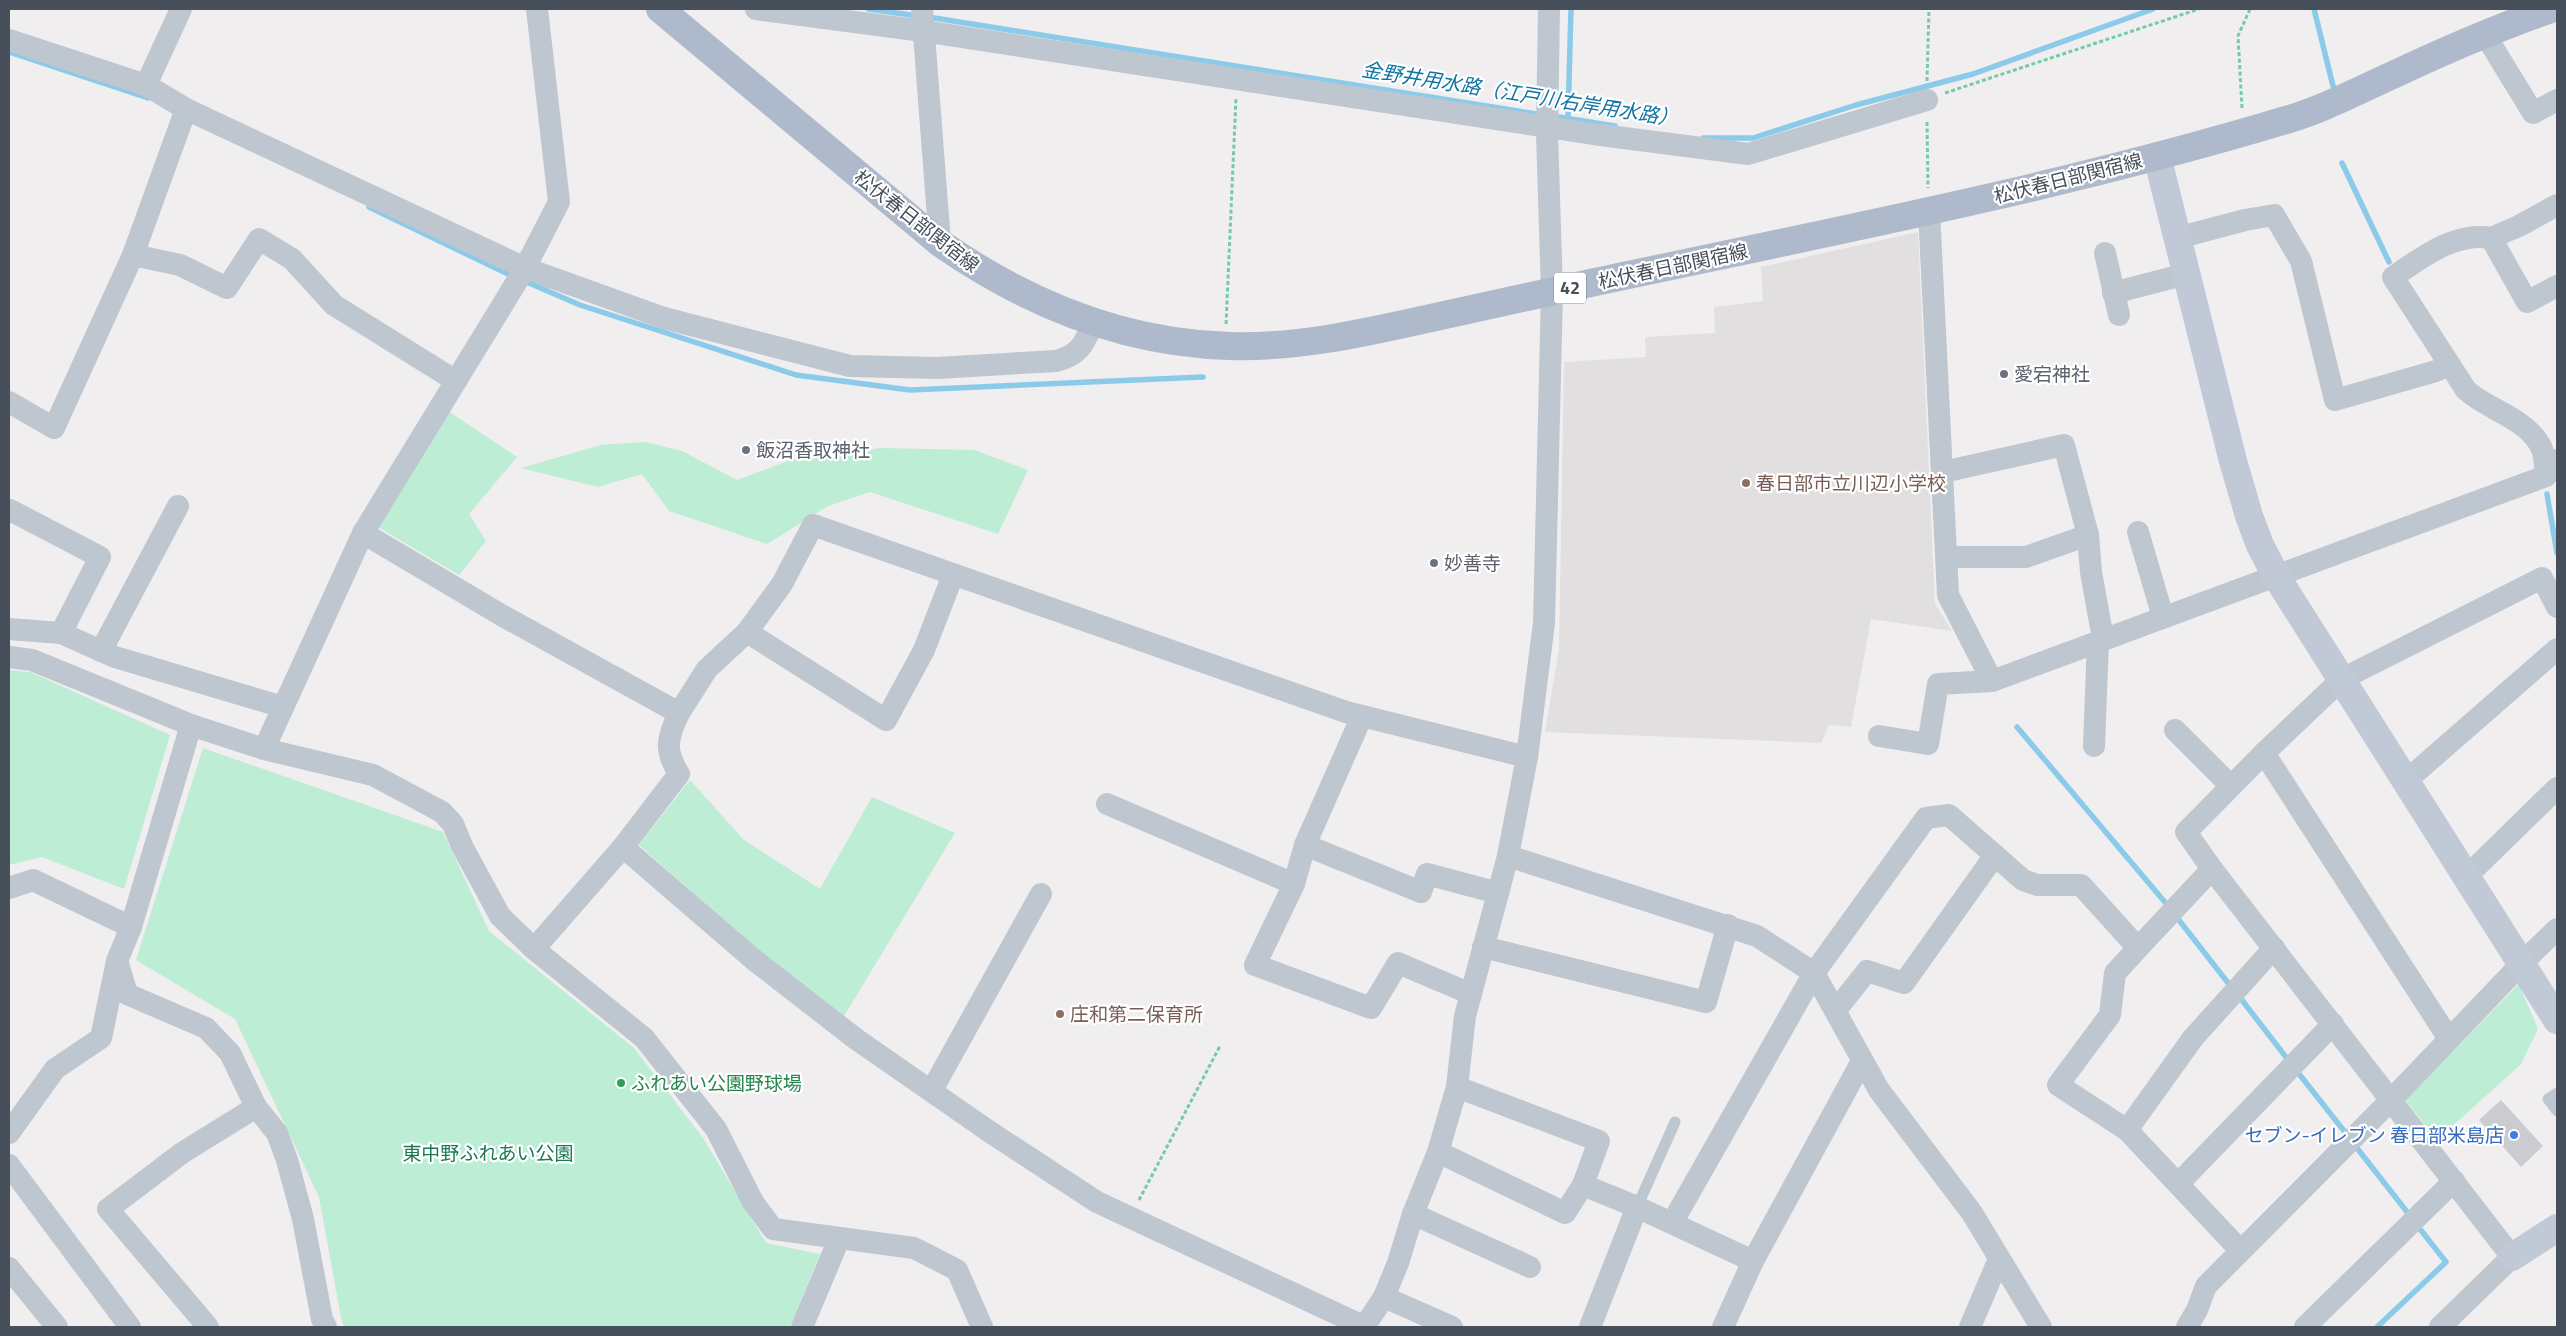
<svg xmlns="http://www.w3.org/2000/svg" width="2566" height="1336" viewBox="0 0 2566 1336" font-family="'Titillium Web','Noto Sans JP',sans-serif">
	<style>
		.education { fill: #e1dfdf }
		.green { fill: #bdedd4 }
		.lines { fill: none; stroke-linecap: round; stroke-linejoin: round }
		.stream { stroke: #8bcbe9; stroke-width: 5.5 }
		.building { fill: #cbccd2 }
		.path { stroke: #76caa9; stroke-width: 3; stroke-dasharray: 4 2.5; stroke-linecap: butt }
		.lane { stroke: #bec6cf; stroke-width: 11 }
		.street { stroke: #bec6cf; stroke-width: 22 }
		.secondary { stroke: #c1c9d6; stroke-width: 28 }
		.primary { stroke: #aebacc; stroke-width: 28 }
		.worship-dot { fill: #6b7280; stroke: #fff; stroke-width: 2 }
		.education-dot { fill: #8d6e63; stroke: #fff; stroke-width: 2 }
		.leisure-dot { fill: #2e9e5b; stroke: #fff; stroke-width: 2 }
		.shop-dot { fill: #3f7fe0; stroke: #fff; stroke-width: 2 }
		.labels { text-anchor: middle; stroke-width: 4.5; stroke-linejoin: round; paint-order: stroke }
		.shield { fill: #fff; stroke: #7e848c; stroke-width: 1 }
		.shield-label { font-size: 18px; font-weight: bold; fill: #464f5a }
		.street-label { font-size: 19px; fill: #464f5a; stroke: #fff }
		.worship-label { font-size: 19px; fill: #5b616d; stroke: #fff; text-anchor: start }
		.education-label { font-size: 19px; fill: #785e54; stroke: #fff; text-anchor: start }
		.leisure-label { font-size: 19px; fill: #27864d; stroke: #fff; text-anchor: start }
		.shop-label { font-size: 19px; fill: #366cbe; stroke: #fff; text-anchor: end }
		.park-label { font-size: 19px; fill: #197953; stroke: #fff }
		.water-label { font-size: 20px; font-style: italic; fill: #1075a3; stroke: #fff }
	</style>
	<rect width="100%" height="100%" fill="#f0eeee"/>
	<path class="education" d="M1918,232l17,372 17,27 -81,-12 -20,108 -22,-2 -8,18 -276,-11 14,-83 5,-287 82,-5 -1,-20 70,-4 -1,-26 49,-6 -2,-34z"/>
	<g class="green">
		<path d="M448,411l69,46 -48,57 17,27 -27,34 -81,-48z"/>
		<path d="M645,442l37,9 55,29 56,-21 88,-11 93,2 54,20 -30,64 -128,-42 -42,14 -61,38 -98,-33 -27,-37 -44,13 -77,-19 80,-23z"/>
		<path d="M9,670l21,2 140,63 -46,154 -82,-32 -33,8z"/>
		<path d="M203,748l240,84 46,99 145,117 69,90 63,105 54,11 -30,73h-445l-3,-4 -23,-126 -84,-178 -99,-59z"/>
		<path d="M690,780l54,60 76,49 52,-92 83,36 -111,183 -87,-67 -118,-104z"/>
		<path d="M2519,984l19,45 -17,35 -84,76 -32,-40z"/>
	</g>
	<g class="lines">
		<g class="stream">
			<path d="M868,9l50,7"/>
			<path d="M2314,9l19,77"/>
			<path d="M928,17l615,98"/>
			<path d="M9,52l139,46"/>
			<path d="M1552,116l63,10"/>
			<path d="M1568,118l3,-109"/>
			<path d="M1703,138h50l103,-33 117,-31 180,-65"/>
			<path d="M2342,163l47,99"/>
			<path d="M369,207l145,70"/>
			<path d="M522,280l58,25 216,70 114,15 293,-13"/>
			<path d="M2547,494l10,59"/>
			<path d="M2017,727l152,180"/>
			<path d="M2175,915l57,73"/>
			<path d="M2238,995l51,66"/>
			<path d="M2296,1070l52,66"/>
			<path d="M2353,1143l58,74"/>
			<path d="M2377,1327l69,-65 -30,-38"/>
		</g>
	</g>
	<path class="building" d="M2501,1100l42,46 -22,21 -42,-47z"/>
	<g class="lines">
		<g class="path">
			<path d="M1927,81l2,-72"/>
			<path d="M1945,93l254,-84"/>
			<path d="M2242,108l-4,-72 12,-27"/>
			<path d="M1927,122l1,66"/>
			<path d="M1226,324l10,-226"/>
			<path d="M1139,1200l81,-154"/>
		</g>
		<g class="lane">
			<path d="M2557,1093l-9,6 9,12"/>
			<path d="M1637,1207l38,-85"/>
		</g>
		<g class="street">
			<path d="M756,9l167,22 670,103 155,20 179,-54"/>
			<path d="M922,9l18,234"/>
			<path d="M2484,33l49,80 24,-13"/>
			<path d="M9,40l137,45 40,24 339,159 139,50 186,48 87,2 119,-7c23,-6 28,-16 37,-38"/>
			<path d="M146,85l35,-76"/>
			<path d="M2557,205l-38,21 -28,12 36,64 30,-16"/>
			<path d="M1929,211l19,384 44,86 554,-205 11,-16"/>
			<path d="M2177,238l68,-18 29,-5 27,46 34,139 101,-29 14,-6"/>
			<path d="M2491,238c-36,-7 -70,20 -98,39l73,113c23,21 62,28 76,59 3,8 3,19 4,27"/>
			<path d="M2105,253l14,62"/>
			<path d="M133,255l53,-146"/>
			<path d="M2113,293l73,-19"/>
			<path d="M9,402l45,26 79,-173 47,10 47,23 32,-49 33,20 42,46 122,76"/>
			<path d="M1943,472l121,-27 24,90 3,37 12,67"/>
			<path d="M9,512l1,-2 90,47 -39,76"/>
			<path d="M2138,532l25,85"/>
			<path d="M363,533l140,83 176,97c-12,25 -15,37 0,61l-56,73 -89,102"/>
			<path d="M1947,557h79l62,-22"/>
			<path d="M9,629l52,4 54,24 168,50"/>
			<path d="M747,632l139,88 38,-70 29,-75"/>
			<path d="M101,651l77,-145"/>
			<path d="M9,657l23,3 159,65 73,24 109,26 69,37 11,12 9,22 38,70 34,33 110,89 72,91 37,73 20,27 141,19 43,22 25,57"/>
			<path d="M679,713l28,-44 40,-37 35,-48 31,-59 533,187 181,45"/>
			<path d="M2175,730l56,56"/>
			<path d="M1879,736l49,8 10,-60 54,-3"/>
			<path d="M2094,746l4,-105"/>
			<path d="M264,749l99,-216 162,-265 34,-66 -22,-193"/>
			<path d="M2264,753l185,286"/>
			<path d="M2407,780l150,-131"/>
			<path d="M1107,804l187,80 11,-39 57,-129"/>
			<path d="M1305,845l116,47 6,-18 71,19"/>
			<path d="M623,847l130,112 103,80 134,93 107,70 268,125"/>
			<path d="M1508,856l249,80 57,37 65,117 93,123 69,114"/>
			<path d="M2467,876l90,-88"/>
			<path d="M1294,884l-39,81 116,43 27,-45 73,31"/>
			<path d="M9,888l24,-8 98,47"/>
			<path d="M1483,947l223,55 22,-77"/>
			<path d="M2138,948l-23,25 -5,42 -52,70 69,45 113,120"/>
			<path d="M118,964l9,30 79,34 24,25 26,54 21,26 10,27 16,59 19,100 4,8"/>
			<path d="M1836,1010l31,-39 37,12 91,-128"/>
			<path d="M1457,1087l142,54 -16,44"/>
			<path d="M932,1090l109,-196"/>
			<path d="M2127,1130l66,-92 81,-90"/>
			<path d="M9,1133l46,-64 46,-31 16,-77 14,-34 60,-202"/>
			<path d="M1438,1152l127,61 18,-28 54,22 116,54"/>
			<path d="M9,1165l121,162"/>
			<path d="M2178,1184l155,-160"/>
			<path d="M1413,1214l117,53"/>
			<path d="M1672,1223l142,-250 112,-155 23,-3 74,65 14,5h44l57,63 74,-79"/>
			<path d="M9,1268l48,59"/>
			<path d="M1384,1297l68,30"/>
			<path d="M208,1327l-100,-118 74,-56 74,-46"/>
			<path d="M802,1327l37,-88"/>
			<path d="M1364,1327l20,-30 14,-34 15,-49 25,-62 19,-65 8,-71 43,-160 19,-99 17,-134 8,-331 -5,-159 2,-124"/>
			<path d="M1590,1327l47,-120"/>
			<path d="M1723,1327l30,-66 109,-200"/>
			<path d="M1970,1327l29,-68"/>
			<path d="M2187,1327l10,-17 9,-24 186,-187 130,-136 35,-34"/>
			<path d="M2305,1327l149,-146"/>
			<path d="M2440,1327l72,-70 -300,-388 -26,-37 78,-79 78,-74 200,-101 15,29"/>
		</g>
		<g class="secondary">
			<path d="M2157,156l76,305 16,55 11,29 16,31 281,444"/>
			<path d="M2512,1257l45,-29"/>
		</g>
		<path class="primary" d="M660,9l280,234c86,60 184,100 290,103 65,2 129,-12 192,-26 58,-13 116,-25 173,-38 231,-49 465,-94 691,-162 38,-11 73,-30 109,-46 51,-24 102,-46 156,-65"/>
	</g>
	<g class="worship-dot">
		<circle cx="2004" cy="374" r="5"/>
		<circle cx="746" cy="450" r="5"/>
		<circle cx="1434" cy="563" r="5"/>
	</g>
	<g class="education-dot">
		<circle cx="1746" cy="483" r="5"/>
		<circle cx="1060" cy="1014" r="5"/>
	</g>
	<circle class="leisure-dot" cx="621" cy="1083" r="5"/>
	<circle class="shop-dot" cx="2514" cy="1135" r="5"/>
	<g class="labels">
		<rect class="shield" x="1554" y="272.5" width="32" height="31" rx="4"/>
		<g class="shield-label">
			<text x="1570" y="294">42</text>
		</g>
		<g class="street-label">
			<text transform="translate(2068 178) rotate(-14)" y="7">松伏春日部関宿線</text>
			<text transform="translate(917 221) rotate(38)" y="7">松伏春日部関宿線</text>
			<text transform="translate(1673 266) rotate(-12)" y="7">松伏春日部関宿線</text>
		</g>
		<g class="worship-label">
			<text x="2014" y="381">愛宕神社</text>
			<text x="756" y="457">飯沼香取神社</text>
			<text x="1444" y="570">妙善寺</text>
		</g>
		<g class="education-label">
			<text x="1756" y="490">春日部市立川辺小学校</text>
			<text x="1070" y="1021">庄和第二保育所</text>
		</g>
		<g class="leisure-label">
			<text x="631" y="1090">ふれあい公園野球場</text>
		</g>
		<g class="shop-label">
			<text x="2504" y="1142">セブン-イレブン 春日部米島店</text>
		</g>
		<g class="park-label">
			<text x="488" y="1160">東中野ふれあい公園</text>
		</g>
		<g class="water-label">
			<text transform="translate(1520 94) rotate(9)" y="7">金野井用水路（江戸川右岸用水路）</text>
		</g>
	</g>
	<rect width="2566" height="1336" fill="none" stroke="#464f5a" stroke-width="20"/>
</svg>
